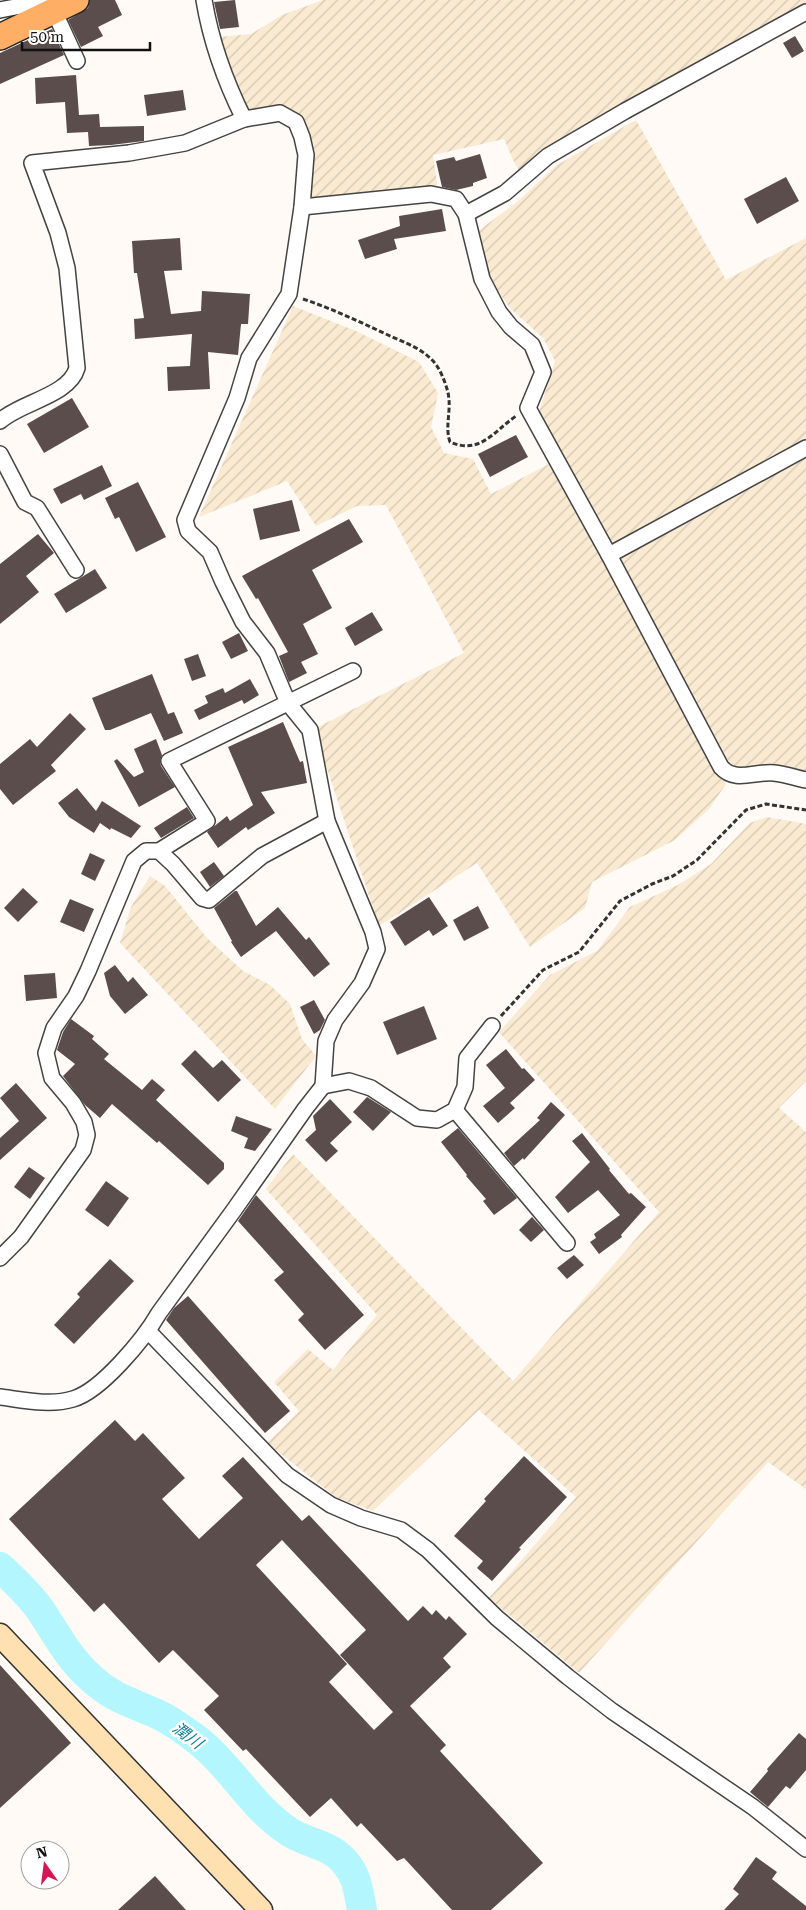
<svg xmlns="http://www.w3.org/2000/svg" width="806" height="1910" viewBox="0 0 806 1910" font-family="'Roboto Serif','Noto Sans JP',serif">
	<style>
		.farmland { fill: url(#farmland-furrows) }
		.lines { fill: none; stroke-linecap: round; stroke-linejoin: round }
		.river { stroke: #b3f6fd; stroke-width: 30 }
		.building { fill: #5b4d4c; fill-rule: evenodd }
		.street-casing { stroke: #444; stroke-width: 18 }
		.secondary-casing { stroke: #333; stroke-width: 25 }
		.primary-casing { stroke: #222; stroke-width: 28 }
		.path { stroke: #333; stroke-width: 3; stroke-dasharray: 5 2.5; stroke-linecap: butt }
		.street { stroke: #fff; stroke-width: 15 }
		.secondary { stroke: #ffe0b0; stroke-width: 22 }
		.primary { stroke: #ffae65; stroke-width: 25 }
		.labels { text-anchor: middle; stroke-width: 5; stroke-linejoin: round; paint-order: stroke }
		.water-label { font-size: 16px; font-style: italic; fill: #0b7e93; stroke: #fff }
	</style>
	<defs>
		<pattern id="farmland-furrows" width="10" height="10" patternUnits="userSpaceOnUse" patternTransform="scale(1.25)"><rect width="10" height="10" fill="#f9ead1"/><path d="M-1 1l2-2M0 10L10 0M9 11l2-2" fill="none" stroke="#d4c8b2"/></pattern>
	</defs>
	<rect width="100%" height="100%" fill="#fffaf5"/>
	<g class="farmland">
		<path d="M323,0h483v5l-180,96 -106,71 -7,-12 -9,-21 -71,16 5,36 -128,12 4,-42 -6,-24 -10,-21 -52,-4 -13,-26 -14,-49 32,-3 31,-19z"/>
		<path d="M636,120l90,160 80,-42v200l-193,106 -74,-132 16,-51 -12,-23 -32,-29 -20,-27 -13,-51 39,-29 40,-37z"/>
		<path d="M293,306l63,25 63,31 19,31 -7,34 13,26 29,6 18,35 58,-30 177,320 -17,25 -34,31 -83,42 -7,26 -55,39 -53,-84 -98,63 -65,-197 150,-76 -78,-148 -29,1 -41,20 -29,-45 -88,36z"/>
		<path d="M806,456v315l-30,-6 -44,2 -114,-209z"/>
		<path d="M767,817l39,7v257l-27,27 27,24v357l-38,-27 -189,211 -90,-75 87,-101 -97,-87 -106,101 -36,-13 -70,-55 32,-32 -25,-29 34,-33 25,21 44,-55 -111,-126 27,-35 220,227 146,-169 -160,-180 51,-57 47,-24 33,-44 48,-22 33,-21 39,-41z"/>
		<path d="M150,876l15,10 42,52 36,33 27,14 20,19 12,35 14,17 -41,53 -155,-166 11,-36z"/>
	</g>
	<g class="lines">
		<path class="river" d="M0,1567c14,13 28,26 39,41 17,25 29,50 52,70 21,20 40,24 66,36 12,5 24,14 35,22 37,26 58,70 96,95 17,12 42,13 56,30 14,16 14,29 18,49"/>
	</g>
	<g class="building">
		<path d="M90,0h25l7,15 -24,12 5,9 -22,11 -13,-27 20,-12z"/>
		<path d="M235,0l4,27 -19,2 -6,-27z"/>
		<path d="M52,29l12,26 -64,29v-31z"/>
		<path d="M795,36l9,15 -12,7 -9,-15z"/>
		<path d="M76,75l3,40 20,-1 1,13 44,-1v15l-33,4 -22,1 -1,-14 -21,1 -2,-31 -29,2 -1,-26z"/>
		<path d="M183,90l3,20 -39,6 -3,-21z"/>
		<path d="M480,154l7,24 -14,5v3l-17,4 -14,-3 -6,-26 18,-4 2,4z"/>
		<path d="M786,177l13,24 -42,23 -13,-25z"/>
		<path d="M442,209l4,22 -52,8 3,10 -32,10 -7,-19 42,-14 -1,-10z"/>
		<path d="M180,238l2,32 -18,1 7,43 30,-3 1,-20 48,3 -2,30h-7l-3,31 -30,-3 2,37 -42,2 -1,-24 23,-1 2,-32 -57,5 -1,-20 10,-1 -7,-45h-3l-2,-32z"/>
		<path d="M72,398l17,29 -45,26 -17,-29z"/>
		<path d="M516,435l12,22 -38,20 -12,-23z"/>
		<path d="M102,465l10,21 -28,14 -3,-6 -20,10 -8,-15z"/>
		<path d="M138,482l28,55 -30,15 -17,-35 -4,2 -10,-21z"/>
		<path d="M292,500l8,31 -40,9 -7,-31z"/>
		<path d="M349,519l14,23 -51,28 20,38 -29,16 15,30 -17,8 6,11 -18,9 -10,-26 9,-4 -30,-54 -2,1 -14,-23z"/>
		<path d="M38,534l16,19 -28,23 13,16 -39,32v-60z"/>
		<path d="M95,569l12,19 -41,25 -12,-19z"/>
		<path d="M372,612l11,18 -28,16 -10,-18z"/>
		<path d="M239,633l9,18 -17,8 -9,-17z"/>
		<path d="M198,654l8,22 -14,5 -8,-22z"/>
		<path d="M152,674l16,40 6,-2 9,21 -19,8 -13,-28 -41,17h-5l-13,-32z"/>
		<path d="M250,679l9,16 -15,9 -2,-4 -43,20 -5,-10 14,-7 -3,-7 18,-8 2,5z"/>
		<path d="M70,713l16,16 -35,36 5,6 -43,34 -13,-16v-25l30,-25 7,8z"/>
		<path d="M283,722l17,40 3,-1 4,22 -46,9 14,21 -27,17 -2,-3 -28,21 -11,-16 20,-16 3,5 23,-16 -25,-58z"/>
		<path d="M156,739l6,16 -2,6 1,5 14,21 -36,20 -25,-46 3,-2 17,18 10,-5 -10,-23z"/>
		<path d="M77,788l19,23 6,-10 39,25 -10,12 -20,-10 -1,2 -10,-7 -6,10 -25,-16 -11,-14z"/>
		<path d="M187,807l7,11 -33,20 -7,-10z"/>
		<path d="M90,853l15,7 -10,21 -14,-7z"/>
		<path d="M214,862l10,14 -14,11 -10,-15z"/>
		<path d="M23,888l15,14 -20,20 -14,-14z"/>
		<path d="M235,891h2l19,35 22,-19 28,33 3,-3 21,27 -16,13 -38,-46 -35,26 -10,-15 1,-1 -18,-33z"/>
		<path d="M429,897l19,29 -15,10 -4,-6 -24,16 -15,-24z"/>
		<path d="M70,899l24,10 -10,23 -24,-10z"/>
		<path d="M478,906l11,22 -25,13 -11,-21z"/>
		<path d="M115,965l13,17 5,-5 15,18 -23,19 -15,-18 -6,-23z"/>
		<path d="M55,973l2,25 -31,3 -2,-26z"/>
		<path d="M314,1000l11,20 -5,10 -6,4 -14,-27z"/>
		<path d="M424,1006l13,33 -40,16 -14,-33z"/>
		<path d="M71,1019l23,17 -2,3 17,15 -5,5 38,31 10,-11 13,11 -9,10 68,63v6l-16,16 -49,-44 -2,2 -45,-39 -12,14 -15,-13 -22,-29 12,-12 -18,-14 6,-18z"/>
		<path d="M506,1049l16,20 2,-1 11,12 -25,23 5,5 -17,15 -15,-17 22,-18 -19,-23z"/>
		<path d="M195,1050l18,18 9,-8 19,20 -23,22 -37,-38z"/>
		<path d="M16,1083l31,35 -47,42v-22l19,-17 -19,-23z"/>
		<path d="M367,1097l24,15 -18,19 -20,-19z"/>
		<path d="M330,1099l22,23 -22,21 8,8 -12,11 -21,-22 11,-10 -3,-14z"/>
		<path d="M551,1102l14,13 -41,45 -1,-2 -9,8 -10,-13 36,-33 -3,-2z"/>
		<path d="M236,1116l36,13 -17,22 -11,-3 4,-10 -17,-7z"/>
		<path d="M458,1128l59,70 -23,17 -11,-14 3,-2 -20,-23 1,-1 -26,-33z"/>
		<path d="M582,1133l28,36 -1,1 20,24 2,-1 15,14 -25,28 1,2 -23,17 -9,-12 6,-4 -2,-4 26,-19 -22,-25 -30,23 -13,-16 35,-35 -18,-21z"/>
		<path d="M29,1167l16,11 -15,21 -16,-12z"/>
		<path d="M106,1181l23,17 -21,29 -23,-17z"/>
		<path d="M256,1195l108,120 -39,35 -27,-30 6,-6 -30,-34 10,-8 -46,-51z"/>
		<path d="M532,1217l12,13 -13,12 -12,-12z"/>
		<path d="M574,1255l10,10 -17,14 -10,-11z"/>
		<path d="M110,1259l24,22 -60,63 -20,-19 26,-28 -3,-3z"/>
		<path d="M188,1296l102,115 -25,22 -99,-113 8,-12z"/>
		<path d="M115,1420l20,21 8,-8 42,45 -23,21 37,40 44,-41 -21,-22 21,-19 59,64 7,-6 99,106 15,-15 9,9 4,-5 10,10 3,-4 18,18 -24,24 8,9 -41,39 36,39 -6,6 103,112 -52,47h-39l-48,-52 -7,3 -36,-38 -4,4 -26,-29 -21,19 -64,-68 -3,2 -39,-41 15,-14 -46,-46 -14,13 -55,-60 -10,9 -85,-93zM282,1540l84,90 -26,25 53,57 -19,18 -45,-48 18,-18 -91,-99z"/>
		<path d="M524,1456l43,41 -48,51 2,1 -29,32 -15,-13 6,-7 -29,-25 32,-35 -2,-2z"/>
		<path d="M0,1665l71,78 -71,65z"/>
		<path d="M799,1733l7,6v31l-16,19 -4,-3 -18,21 -18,-15 18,-21 -1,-2z"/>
		<path d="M756,1857l21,15 -5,7 34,27v4h-82l15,-16 -6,-5z"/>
		<path d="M155,1876l31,34h-68z"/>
	</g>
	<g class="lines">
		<defs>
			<g id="street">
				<path d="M0,10l47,-9 7,10 23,50"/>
				<path d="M302,207l129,-13 25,5 10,15 16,65 17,33 12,15 21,18 11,27 -15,36 81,147 112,212c14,16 34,4 53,6 11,1 22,5 32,7"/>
				<path d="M466,214l39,-21 43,-37 77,-45 181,-99"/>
				<path d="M0,421c21,-19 69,-25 77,-53l-10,-100 -9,-35 -26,-70 97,-10 56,-10 59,-24"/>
				<path d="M0,454l25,48 12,6 39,62"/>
				<path d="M609,555l197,-107"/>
				<path d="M159,851l48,-30 -38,-60 184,-90"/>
				<path d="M323,1086l26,-5 22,7 46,30 20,2 18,-10 10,-23 2,-29 25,-32"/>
				<path d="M455,1110l112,133"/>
				<path d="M0,1258l21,-21 62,-87 4,-15 -3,-13 -11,-19 -21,-25 -6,-25 8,-25 22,-32 12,-25 46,-110 12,-10h13l14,13 29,34 7,2 53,-44 65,-35"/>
				<path d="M148,1331l139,144 44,30 30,13 40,12 27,20 69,68 71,59 44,34 141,96 53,42"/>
				<path d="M0,1397c23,3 50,9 73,2 28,-8 71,-60 86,-86l75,-103 71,-101 18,-23 3,-45 9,-21 27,-37 15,-34 -4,-17 -46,-111 -17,-91 -22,-27 -21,-50 -24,-31 -20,-40 -13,-30 -22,-21 -3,-11 52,-122 12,-40 40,-64 13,-87 4,-52 -4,-18 -6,-15 -16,-9 -36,6c-19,-38 -33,-77 -40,-119"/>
			</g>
			<path id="secondary" d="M0,1635l261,275"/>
			<path id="primary" d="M0,37l76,-37"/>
		</defs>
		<use href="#street" class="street-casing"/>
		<use href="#secondary" class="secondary-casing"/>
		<use href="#primary" class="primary-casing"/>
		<g class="path">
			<path d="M303,299c30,10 57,23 85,36 15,7 31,12 43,24 8,7 13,20 16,30 6,19 -3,36 3,53 30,13 43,-10 66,-26"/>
			<path d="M501,1016l42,-46 36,-18 41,-51 32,-17 21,-8 24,-16 49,-50 20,-6 40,6"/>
		</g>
		<use href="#street" class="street"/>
		<use href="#secondary" class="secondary"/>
		<use href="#primary" class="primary"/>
	</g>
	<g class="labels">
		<g class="water-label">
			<text transform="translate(188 1735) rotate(37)" y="6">潤川</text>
		</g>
	</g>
	<g transform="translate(45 1865) rotate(346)"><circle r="24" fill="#ffffff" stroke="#a0a0a0"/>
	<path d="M0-4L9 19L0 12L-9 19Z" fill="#d31755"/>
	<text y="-8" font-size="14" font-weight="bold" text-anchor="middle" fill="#111111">N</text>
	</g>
	<path d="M22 42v8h128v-8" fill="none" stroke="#111111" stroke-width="2.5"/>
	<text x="30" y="42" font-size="15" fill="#111111" stroke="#ffffff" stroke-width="4" paint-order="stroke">50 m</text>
</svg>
